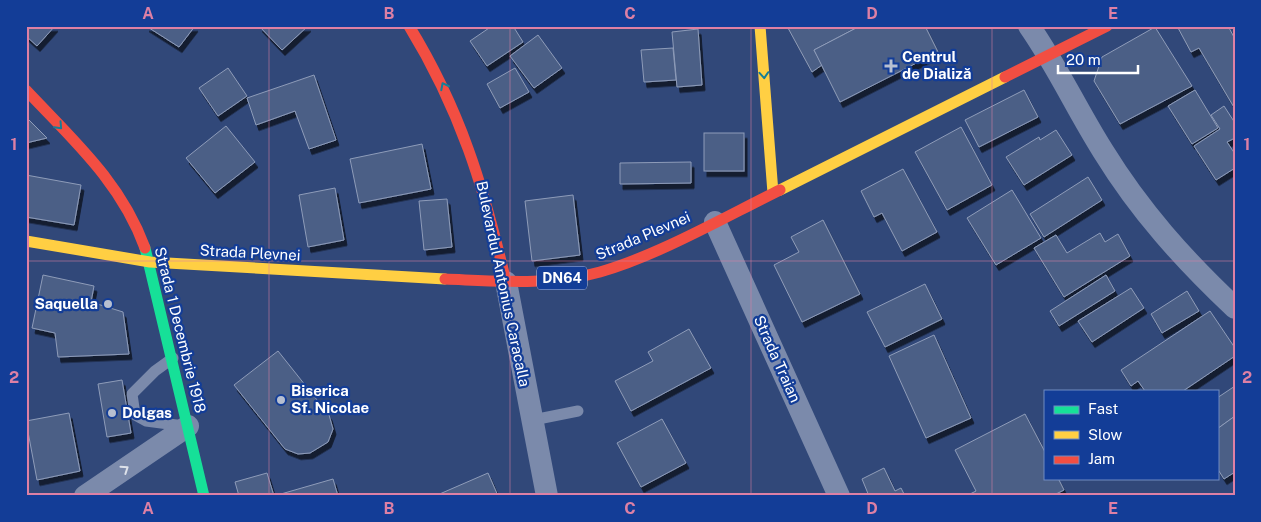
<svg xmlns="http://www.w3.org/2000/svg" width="1261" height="522" viewBox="0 0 1261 522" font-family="'Public Sans',sans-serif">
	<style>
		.building { fill: #4c5f86; stroke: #8e9cb9; filter: url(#shadow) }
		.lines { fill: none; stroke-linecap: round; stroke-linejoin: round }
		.lane { stroke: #7b8aab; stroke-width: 11 }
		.street { stroke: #7b8aab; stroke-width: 22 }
		.fast { stroke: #16e098; stroke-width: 11 }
		.slow { stroke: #ffcf43; stroke-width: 11 }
		.jam { stroke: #f24e42; stroke-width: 11 }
		.oneway { stroke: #147e97 }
		.oneway2 { stroke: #dee2ea }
		.grid { fill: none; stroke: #dd80a5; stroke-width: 1; stroke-opacity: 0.55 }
		.poi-dot { fill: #b7bfd0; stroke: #133d97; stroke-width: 2 }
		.labels { text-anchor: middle; stroke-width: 4.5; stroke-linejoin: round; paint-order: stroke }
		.shield { fill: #133d97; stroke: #b8c5e0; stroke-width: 1 }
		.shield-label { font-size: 14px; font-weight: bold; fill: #fff }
		.poi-label { font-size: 15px; font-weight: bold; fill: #fff; stroke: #133d97; text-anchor: start }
		.street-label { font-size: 15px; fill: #fff; stroke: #133d97 }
		.neatline { fill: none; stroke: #dd80a5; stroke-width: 2 }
		.grid-label { font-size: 16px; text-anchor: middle; font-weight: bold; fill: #dd80a5 }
	</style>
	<defs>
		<filter id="shadow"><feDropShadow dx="3" dy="5.5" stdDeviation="0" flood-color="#0009"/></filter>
	</defs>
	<rect width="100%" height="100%" fill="#314879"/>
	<g class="building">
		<path d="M26,26h29l-18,20 -11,-10z"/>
		<path d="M146,26h49l-16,21z"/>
		<path d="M259,26h49l-26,24z"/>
		<path d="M492,26h21l10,16 -36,24 -17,-25z"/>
		<path d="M791,26h69l-46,24 8,15 -10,7 -24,-44z"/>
		<path d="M860,26h65l13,26 -98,50 -26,-52z"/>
		<path d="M1177,26h51l7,13v70l-36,-61 -8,4z"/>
		<path d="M1155,27l37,59 -72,38 -26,-43 8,-24z"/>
		<path d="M698,29l4,56 -25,2 -5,-55z"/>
		<path d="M538,35l24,33 -28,20 -24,-32z"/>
		<path d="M673,48l3,32 -32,2 -3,-32z"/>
		<path d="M228,68l19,28 -29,20 -19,-28z"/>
		<path d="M515,68l14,24 -29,16 -13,-24z"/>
		<path d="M314,75l22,65 -27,9 -14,-38 -39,14 -9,-27z"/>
		<path d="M1024,90l14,27 -59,30 -14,-27z"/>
		<path d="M1195,90l23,38 -26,16 -24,-38z"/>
		<path d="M1224,106l11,17v15l-8,4 8,12v14l-19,12 -22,-34 26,-17 -9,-14z"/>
		<path d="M26,117l21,21 -21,5z"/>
		<path d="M226,126l29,36 -40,31 -29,-35z"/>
		<path d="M961,127l31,58 -45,25 -32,-58z"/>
		<path d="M1056,130l16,25 -48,30 -18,-28 33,-20 1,3z"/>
		<rect x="704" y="133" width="40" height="38"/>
		<path d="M422,144l9,45 -72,14 -9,-44z"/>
		<path d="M691,162v21l-71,1v-21z"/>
		<path d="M903,169l34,63 -35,19 -20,-38 -8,4 -13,-26z"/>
		<path d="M26,175l55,10 -7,40 -48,-8z"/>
		<path d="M1088,177l14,23 -58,37 -14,-23z"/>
		<path d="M335,188l9,52 -36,7 -9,-52z"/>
		<path d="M1012,190l29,48 -45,27 -29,-47z"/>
		<path d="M573,195l7,60 -48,6 -7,-60z"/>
		<path d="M447,199l5,48 -28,3 -5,-49z"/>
		<path d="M823,220l37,74 -58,28 -28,-57 25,-13 -8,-15z"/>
		<path d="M1100,233l5,9 13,-8 12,22 -66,41 -30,-49 22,-13 11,18z"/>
		<path d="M43,275l51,11 -3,16 32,10 6,42 -71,3 -3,-24 -23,-5z"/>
		<path d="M1106,275l9,16 -56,35 -9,-15z"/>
		<path d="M925,284l17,35 -57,28 -18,-35z"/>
		<path d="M1131,288l13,20 -52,34 -14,-21z"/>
		<path d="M1187,291l12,20 -37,22 -11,-19z"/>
		<path d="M1210,311l25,37v8l-52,35h-38l-7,-10 -7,5 -10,-16z"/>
		<path d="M689,329l22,39 -80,43 -16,-30 38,-20 -5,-9z"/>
		<path d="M934,335l37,83 -45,20 -37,-82z"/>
		<path d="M278,351l51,64 4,14 -5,13 -18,11 -12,1 -13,-5 -51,-64z"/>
		<path d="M122,380l9,53 -24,4 -9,-53z"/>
		<path d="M1235,386v30l-18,13v-31z"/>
		<path d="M69,413l11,58 -43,9 -11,-59z"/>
		<path d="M1025,414l20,38v26h13l6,12 -12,6h-86l10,-5 -21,-41z"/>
		<path d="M1235,416v56l-11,7 -7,-11v-39z"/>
		<path d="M662,419l24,44 -45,24 -24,-44z"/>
		<path d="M884,468l11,23 6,-3 4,8h-36l-7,-17z"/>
		<path d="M267,473l7,23 59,-17 5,17h-99l-4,-14z"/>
		<path d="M488,473l10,23h-63z"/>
	</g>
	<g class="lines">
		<g class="lane">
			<path d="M173,358l-18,13 -23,23 3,21 11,6 38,5"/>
			<path d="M533,420l45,-9"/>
		</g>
		<g class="street">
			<path d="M1029,26c28,40 48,84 74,125 37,60 80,108 132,157"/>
			<path d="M715,222l124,274"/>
			<path d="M506,282l41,214"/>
			<path d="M85,496l103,-70"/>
		</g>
		<path class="fast" d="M145,248l59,248"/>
		<g class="slow">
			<path d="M760,26l13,167"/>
			<path d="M780,190l225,-113"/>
			<path d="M26,241l124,21 295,17"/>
		</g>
		<g class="jam">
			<path d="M409,26c51,83 75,161 97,256"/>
			<path d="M1005,77l102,-51"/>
			<path d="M26,90c47,50 95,92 119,158"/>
			<path d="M445,279c51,2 106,7 155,-7 59,-17 125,-55 180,-82"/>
		</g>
	</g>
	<defs><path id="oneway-chevron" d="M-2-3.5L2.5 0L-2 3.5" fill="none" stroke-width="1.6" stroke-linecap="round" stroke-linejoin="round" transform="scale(1.25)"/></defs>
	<g class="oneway">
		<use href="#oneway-chevron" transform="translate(764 75) rotate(86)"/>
		<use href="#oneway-chevron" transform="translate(444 86) rotate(-117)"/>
		<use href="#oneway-chevron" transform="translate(59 126) rotate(47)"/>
	</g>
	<use class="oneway2" href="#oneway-chevron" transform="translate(125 469) rotate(-34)"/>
	<path class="grid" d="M269,26v470M510,26v470M751,26v470M992,26v470M26,261h1209"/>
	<g class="poi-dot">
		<path d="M888.5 58.5h5v5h5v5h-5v5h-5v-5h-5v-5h5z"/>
		<circle cx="108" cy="304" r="5"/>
		<circle cx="281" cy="400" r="5"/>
		<circle cx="112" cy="413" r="5"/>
	</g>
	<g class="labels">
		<rect class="shield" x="537" y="266.5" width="50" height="23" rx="4"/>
		<g class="shield-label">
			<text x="562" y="283">DN64</text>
		</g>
		<g class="poi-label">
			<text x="902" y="62">Centrul<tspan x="902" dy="17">de Dializă</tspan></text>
			<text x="98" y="309" text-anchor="end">Saquella</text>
			<text x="291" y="396">Biserica<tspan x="291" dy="17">Sf. Nicolae</tspan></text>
			<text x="122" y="418">Dolgas</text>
		</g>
		<g class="street-label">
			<text transform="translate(643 236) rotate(-23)" y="5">Strada Plevnei</text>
			<text transform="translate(250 253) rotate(3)" y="5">Strada Plevnei</text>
			<text transform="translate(503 284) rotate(78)" y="5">Bulevardul Antonius Caracalla</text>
			<text transform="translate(180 330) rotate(76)" y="5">Strada 1 Decembrie 1918</text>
			<text transform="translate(777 359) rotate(66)" y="5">Strada Traian</text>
		</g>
	</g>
	<rect width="1261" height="522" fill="none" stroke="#133d97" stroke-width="55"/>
	<rect x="1044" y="390" width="175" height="90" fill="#133d97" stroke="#718bc1"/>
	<rect x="1054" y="406" width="25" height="8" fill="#16e098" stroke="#718bc1"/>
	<text x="1088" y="414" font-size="15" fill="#ffffff">Fast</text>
	<rect x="1054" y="431" width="25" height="8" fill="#ffcf43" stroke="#718bc1"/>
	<text x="1088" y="440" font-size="15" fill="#ffffff">Slow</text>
	<rect x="1054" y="456" width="25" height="8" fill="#f24e42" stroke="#718bc1"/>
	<text x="1088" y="464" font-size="15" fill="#ffffff">Jam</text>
	<path d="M1058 65v8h80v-8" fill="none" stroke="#ffffff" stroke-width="2.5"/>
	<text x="1066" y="65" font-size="15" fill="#ffffff" stroke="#133d97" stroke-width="4" paint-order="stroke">20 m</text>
	<rect x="28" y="28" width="1206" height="466" class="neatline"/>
	<g class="grid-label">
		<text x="148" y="19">A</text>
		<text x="389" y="19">B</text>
		<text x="630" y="19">C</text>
		<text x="872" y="19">D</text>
		<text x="1113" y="19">E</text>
		<text x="14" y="150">1</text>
		<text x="1247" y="150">1</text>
		<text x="14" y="383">2</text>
		<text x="1247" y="383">2</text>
		<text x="148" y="514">A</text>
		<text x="389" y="514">B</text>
		<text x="630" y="514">C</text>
		<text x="872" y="514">D</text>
		<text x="1113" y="514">E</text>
	</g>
</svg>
